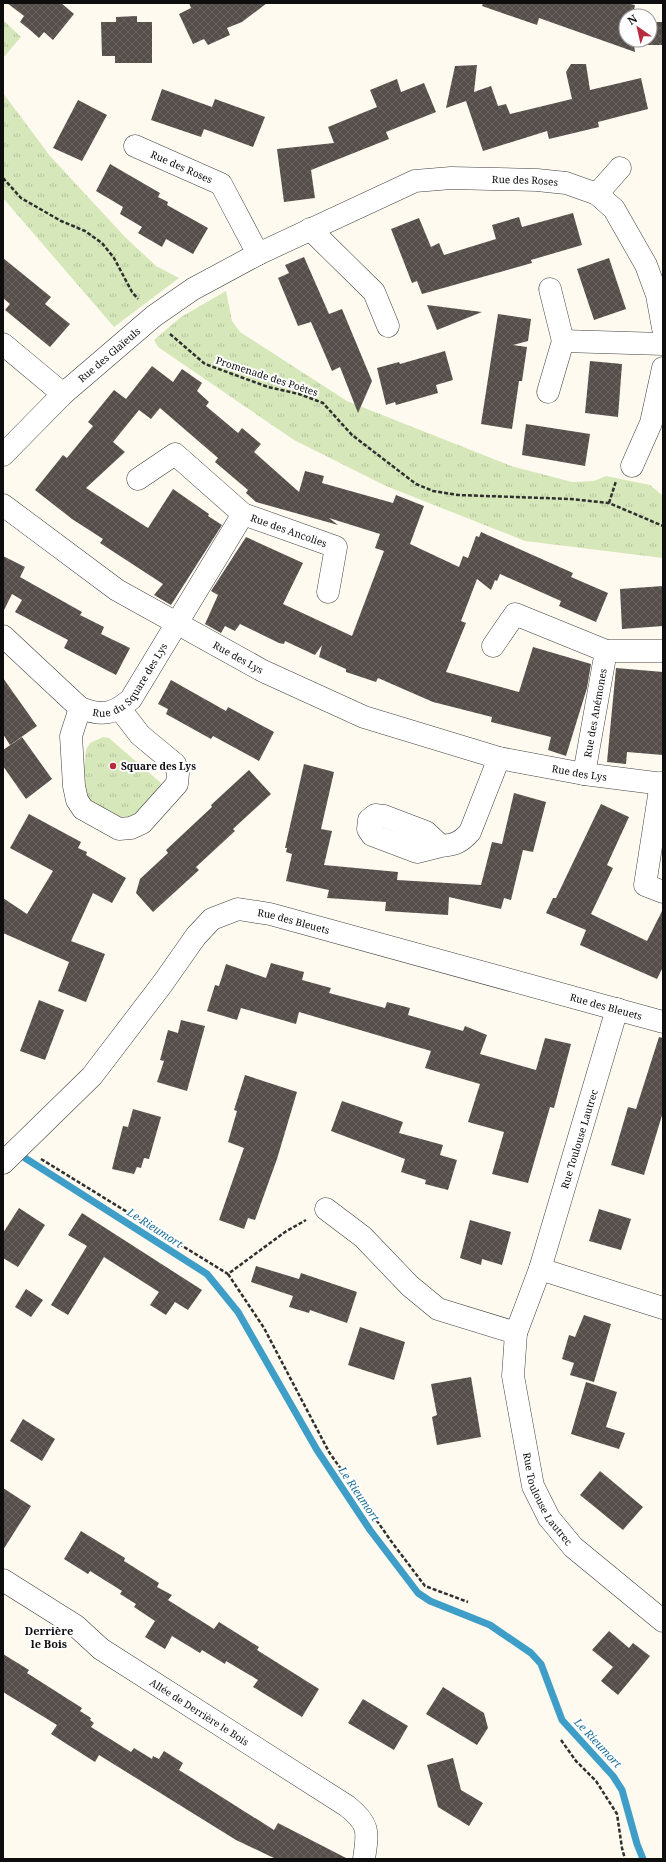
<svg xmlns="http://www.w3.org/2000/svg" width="666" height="1862" viewBox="0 0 666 1862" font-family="'Noto Serif',serif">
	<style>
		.grass { fill: url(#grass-tufts) }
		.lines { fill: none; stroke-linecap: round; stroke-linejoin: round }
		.stream { stroke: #3f9ec8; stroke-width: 7 }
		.building { fill: url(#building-cross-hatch) }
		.minor-casing { stroke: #404040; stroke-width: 23 }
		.path { stroke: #2f2f2f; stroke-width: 2.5; stroke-dasharray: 4 2; stroke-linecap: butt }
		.minor { stroke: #fff; stroke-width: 22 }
		.poi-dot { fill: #b82b3f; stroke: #fff; stroke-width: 1.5 }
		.labels { text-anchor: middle; stroke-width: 4; stroke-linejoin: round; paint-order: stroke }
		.street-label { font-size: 10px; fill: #0d0d0d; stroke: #fff }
		.poi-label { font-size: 10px; font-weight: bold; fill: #0d0d0d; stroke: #fff; text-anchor: start }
		.water-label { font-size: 11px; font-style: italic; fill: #1c6f9a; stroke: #fff }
		.neighbourhood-label { font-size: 11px; font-weight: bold; fill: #0d0d0d; stroke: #fff }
	</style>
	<defs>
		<pattern id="grass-tufts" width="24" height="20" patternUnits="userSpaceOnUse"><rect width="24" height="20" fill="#d6e7ba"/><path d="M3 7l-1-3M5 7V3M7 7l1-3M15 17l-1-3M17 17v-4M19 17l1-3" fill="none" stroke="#b6c59f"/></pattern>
		<pattern id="building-cross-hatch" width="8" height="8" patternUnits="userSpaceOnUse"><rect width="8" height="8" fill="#564e4a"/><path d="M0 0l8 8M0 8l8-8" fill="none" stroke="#696360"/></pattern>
	</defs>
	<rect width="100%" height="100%" fill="#fefaef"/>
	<g class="grass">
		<path d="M3,20l18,17 -18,21z"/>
		<path d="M3,93l47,63 75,81 31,29 23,12 -65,49 -111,-129z"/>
		<path d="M226,291l6,30 8,11 107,69 164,65 61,16 22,-1 12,-5 44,9 13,11v62l-138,-17 -139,-55 -92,-46 -136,-93 -4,-7 27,-23z"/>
		<path d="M103,737l6,1 52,45v7l-20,25 -18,6 -33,-16 -8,-22 4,-33 4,-7z"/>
	</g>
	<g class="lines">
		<path class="stream" d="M25,1158l182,116 31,38 79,138 53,80 48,63 12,8 60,24 41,28 10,11 21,56 51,56 9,14 15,54 6,15"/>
	</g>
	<g class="building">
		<path d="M7,3h54l13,11 -21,26 -9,-8 -5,6 -9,-8 -10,-8 4,-6z"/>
		<path d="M189,3h78l-25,19 -15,6 3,7 -22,10 -4,-6 -11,5 -14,-30 12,-6z"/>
		<path d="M483,3h142l10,2 -1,5 14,3 -1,3h-21v24h24v-18h13v23h-29l1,7 -96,-34 -2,7 -55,-19z"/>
		<path d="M137,16v6h15v41h-37v-7h-13l-1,-34h15v-5z"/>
		<path d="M571,64h15l4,26 51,-12 7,31 -50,13 1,5 -50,12 -2,-8 -64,20 -17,-50 -20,7 9,-42 22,-1 -3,27 17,-6 7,20 8,-2 4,10 62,-15 -6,-27z"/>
		<path d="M397,79l4,13 23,-9 12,29 -50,20 3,7 -78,31 4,28 -31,4 -7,-53 57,-6 -6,-16 49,-20 -7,-17z"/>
		<path d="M162,89l50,18 3,-8 50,18 -12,30 -49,-18 -3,8 -50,-17z"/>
		<path d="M78,100l29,15 -25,46 -29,-13z"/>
		<path d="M110,164l50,29 -2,4 10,5 -1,3 41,23 -15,26 -27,-15 -4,8 -24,-14 4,-6 -22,-13 3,-7 -27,-16z"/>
		<path d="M573,213l9,32 -51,15 1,3 -110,31 -5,-13 -5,2 -21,-54 28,-11 12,29 8,-4 5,12 52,-16 -4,-14 27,-8 3,10z"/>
		<path d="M304,257l25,57 13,-5 30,72 -14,32 -18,-46 -8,4 -21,-49 -13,4 -20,-48 11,-5 -4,-8z"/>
		<path d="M3,258l48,39 -6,7 25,20 -20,23 -45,-37 5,-6 -7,-6z"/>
		<path d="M609,258l17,51 -32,11 -17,-51z"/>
		<path d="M427,305l55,7 -45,18z"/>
		<path d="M498,314l33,5 -3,22 -15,4 14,2 -5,34h-3l-7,48 -31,-5z"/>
		<path d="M445,351l8,29 -17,5 2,8 -42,12 -1,-3 -9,3 -9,-37 22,-6 1,2z"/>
		<path d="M590,361l32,3 -4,53 -33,-4z"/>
		<path d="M152,366l21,16 9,-13 20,14 -5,8 12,11 -3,4 32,27 4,-5 19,16 -7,8 45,40 6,-21 19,5 -2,7 71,20 3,-8 28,11 -14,38 49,23 4,-11 5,2 8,-22 3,1 2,-5 92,41 -2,4 37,16 -12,29 -37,-16 2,-5 -61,-27 -3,7 -2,-1 -4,10 -14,-11 -16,42 5,2 -20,49 73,20 14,-45 58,17 -4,24 -21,68 -18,-6 3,-13 -60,-15 1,-5 -59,-15 -55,-24 -2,4 -30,-10v-3l-27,-12 3,-12 -7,10 -30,-14 -1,3 -5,-1 -39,-19 -5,7 -10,-5 -4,7 -16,-9 13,-29 -7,-4 35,-54 57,26 -20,41 69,32 32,-85 -9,-3 5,-14 -51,-16 9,7 -82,-23 -10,-9 2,-3 -33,-28 3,-4 -58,-50 -9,11 -12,-9 -26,32 12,10 -39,36 62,40 25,-39 36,25 -1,2 14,9 -51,80 -17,-10 9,-11 -63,-41 3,-4 -31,-20 -37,-29 28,-35 4,3 26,-32 -5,-4 26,-32 12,9z"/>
		<path d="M526,424l64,10 -5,32 -63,-11z"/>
		<path d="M3,556l22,11 -5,10 62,35 -2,3 24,12 -3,7 29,14 -14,27 -52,-27 4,-8 -53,-28 7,-12 -10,-6 -9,18z"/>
		<path d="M663,586v40l-41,3 -2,-40z"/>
		<path d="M616,668l47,4v83l-36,-3 -1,12 -19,-2z"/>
		<path d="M3,678l34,48 -27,19 -7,-11z"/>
		<path d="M171,680l55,31 2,-4 46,25 -15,29 -46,-25 -2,3 -45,-25 2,-5 -10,-5z"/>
		<path d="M22,737l30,42 -26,20 -23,-33v-16z"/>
		<path d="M304,764l30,8 -13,57 11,2 -8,34 74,7 -1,8 84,5 11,-43 10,2 12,-51 32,9 -13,50 -10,-2 -12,50 -7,-2 -3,11 -52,-12 -1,18 -63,-4 1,-9 -59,-4 2,-8 -43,-9 6,-27 -6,-2 1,-4h-2z"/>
		<path d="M249,770l22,24 -38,35 2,2 -39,36 3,3 -46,42 -17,-19 4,-14 28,-26 -2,-3 46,-43 -1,-2z"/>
		<path d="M601,804l28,13 -22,48 6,3 -22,46 56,27 16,-32v58l-6,12 -77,-34 6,-15 -40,-17 7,-15h3z"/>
		<path d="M29,814l52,28 -3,6 9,4 -1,3 40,23 -14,25 -19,-10 -22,48 34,13 -19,48 -28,-11 11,-29 -66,-29v-35l24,16 26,-43 -43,-23z"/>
		<path d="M271,963l33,9 -2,8 29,8 -2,5 56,15 2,-6 23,6 -2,7 55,16 2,-5 22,9 -7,19 56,16 9,-32 26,6 -17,64 -4,-1 -22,76 -36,-9 12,-42 -36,-10 12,-38 -55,-16 6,-17 -132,-39 -3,12 -55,-16 -4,12 -30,-9 8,-26 4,1 7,-22 40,14z"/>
		<path d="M39,1000l25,10 -19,50 -25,-9z"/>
		<path d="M181,1020l24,6 -18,65 -30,-9 7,-21 -4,-1 8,-30 10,3z"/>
		<path d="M659,1037l4,1v74l-19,63 -33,-10 17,-58 8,2z"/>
		<path d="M245,1075l52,17 -20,67 -22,61 -7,-2 -4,11 -25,-9 25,-72 -16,-6 9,-31 -3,-1z"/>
		<path d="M342,1101l61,21 -4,11 44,12 -3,10 17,5 -9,30 -23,-6 1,-4 -25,-8 4,-13 -74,-28z"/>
		<path d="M133,1109l28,8 -12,42 -5,-1 -3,10 -4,-1 -3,7 -22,-5 11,-43 5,1z"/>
		<path d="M19,1208l26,17 -27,42 -15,-9v-25z"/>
		<path d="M599,1209l32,10 -10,31 -32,-9z"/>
		<path d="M82,1213l120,77 -14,20 -13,-8 -9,13 -16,-10 9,-13 -55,-35 -36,58 -17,-10 36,-59 -19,-11z"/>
		<path d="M470,1220l41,12 -9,33 -20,-6 -1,6 -21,-7z"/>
		<path d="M256,1266l43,13 2,-6 56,19 -10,31 -37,-13 -1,3 -20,-6 4,-11 -42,-14z"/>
		<path d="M26,1289l17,11 -12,17 -16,-10z"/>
		<path d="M584,1315l27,9 -17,58 -24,-7 4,-12 -12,-4 7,-24 6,2z"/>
		<path d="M360,1327l45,15 -11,38 -46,-15z"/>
		<path d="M471,1377l10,60 -44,8 -5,-28 5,-2 -6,-31z"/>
		<path d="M586,1382l31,10 -11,35 19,6 -6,16 -48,-15z"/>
		<path d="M23,1419l32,20 -13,22 -32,-20z"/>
		<path d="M600,1471l43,36 -20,23 -43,-35z"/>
		<path d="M3,1488l28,18 -28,44z"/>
		<path d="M81,1531l44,27 -1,3 35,22 -2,4 15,8 -4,5 46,29 5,-7 40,25 -2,3 62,39 -17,28 -49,-30 5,-7 -32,-19 -1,3 -23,-14 -2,3 -28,-17 -7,13 -20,-12 10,-16 -21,-14 2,-3 -16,-10 2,-3 -32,-20 -2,3 -24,-15z"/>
		<path d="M609,1631l20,17 4,-5 17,13 -32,39 -17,-14 12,-14 -21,-17z"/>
		<path d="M3,1654l26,16 -2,3 55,35 -2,3 11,7 -1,2 4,3 -3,4 40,25 3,-4 18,11 1,-3 6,3 5,-8 19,12 -4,7 95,60 4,-7 70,36h-72l-40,-19 -137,-85 -4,7 -44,-28 6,-9 -54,-33z"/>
		<path d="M443,1687l41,26 4,15 -11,17 -51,-31z"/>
		<path d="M363,1699l45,27 -14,24 -46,-27z"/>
		<path d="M453,1758l8,32 22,13 -14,23 -31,-19 -11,-42z"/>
	</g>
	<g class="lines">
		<defs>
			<g id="minor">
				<path id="s1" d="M135,146l86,38 37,70"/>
				<path d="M597,194l23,-26"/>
				<path d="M310,229l64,63 14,34"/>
				<path d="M563,341l100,3"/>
				<path d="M3,344l60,50"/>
				<path d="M548,392l15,-51 -13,-52"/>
				<path id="s2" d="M3,455l60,-61 91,-78 39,-27 65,-35 157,-73 36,-3 86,2 29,3 31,11 17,15 32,56 11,30 6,33"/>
				<path d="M632,466l19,-43 12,-55"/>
				<path id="s3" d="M138,479l37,-25 68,60 93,33 -8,45"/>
				<path id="s4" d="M3,505l114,85 146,81 101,46 135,41 85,16 79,10"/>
				<path id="s5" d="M3,636l77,72c22,8 33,7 51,-9l112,-185"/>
				<path d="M493,646l22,-32 91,37h57"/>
				<path d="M80,708l-9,28 3,50 3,14 6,9 36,20 12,-1 11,-5 35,-39 1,-11 -3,-9 -35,-29 -20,-26"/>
				<path id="s6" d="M584,774l22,-123"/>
				<path d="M661,783l-16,102 18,7"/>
				<path d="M441,846l-24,6 -45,-17 -4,-6 1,-9 6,-5 9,1 42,16 15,14c14,-1 20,-4 29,-14l29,-74"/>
				<path id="s7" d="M617,1009l-77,260 -24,64 -3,43 20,110 16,32 24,29 90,74"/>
				<path id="s8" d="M3,1163l89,-87 71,-93 33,-47 16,-17 26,-10 32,5 393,108"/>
				<path d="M326,1209l37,28 47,49 28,23 78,24"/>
				<path d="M540,1269l123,39"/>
				<path id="s9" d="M3,1580l73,46 25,23 246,157c23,18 21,26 17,53"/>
			</g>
		</defs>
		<use href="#minor" class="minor-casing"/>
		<g class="path">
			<path d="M3,178l18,20 40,23 24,10 17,12 12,15 18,34 6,7"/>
			<path d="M170,334l35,30 63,23 31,7 24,9 29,32 64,49 17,7 25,4 113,4 38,4 54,23"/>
			<path d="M609,503l7,-22"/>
			<path d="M41,1159l187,115 57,-42 21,-12"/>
			<path d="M228,1274l36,54 65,124 62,89 34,45 43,16"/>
			<path d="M561,1740l15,21 20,20 21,33 5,34 3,11"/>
		</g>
		<use href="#minor" class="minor"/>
	</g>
	<circle class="poi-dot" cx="113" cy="766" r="4"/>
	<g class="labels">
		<g class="street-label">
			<text dy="4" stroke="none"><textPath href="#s1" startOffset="51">Rue des Roses</textPath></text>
			<text dy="4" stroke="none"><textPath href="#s2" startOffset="610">Rue des Roses</textPath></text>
			<text dy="4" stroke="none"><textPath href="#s2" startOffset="146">Rue des Glaïeuls</textPath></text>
			<text transform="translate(267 376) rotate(18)" y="4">Promenade des Poètes</text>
			<text dy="4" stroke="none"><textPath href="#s3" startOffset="184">Rue des Ancolies</textPath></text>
			<text dy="4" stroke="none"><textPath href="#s4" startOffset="281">Rue des Lys</textPath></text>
			<text dy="4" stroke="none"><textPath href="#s5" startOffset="172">Rue du Square des Lys</textPath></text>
			<text dy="4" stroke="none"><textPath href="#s6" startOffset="62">Rue des Anémones</textPath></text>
			<text dy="4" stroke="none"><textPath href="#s4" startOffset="643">Rue des Lys</textPath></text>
			<text dy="4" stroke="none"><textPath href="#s8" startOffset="407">Rue des Bleuets</textPath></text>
			<text dy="4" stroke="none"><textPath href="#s8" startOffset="731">Rue des Bleuets</textPath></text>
			<text transform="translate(579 1139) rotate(-73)" y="4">Rue Toulouse Lautrec</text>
			<text dy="4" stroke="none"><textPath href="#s7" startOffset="512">Rue Toulouse Lautrec</textPath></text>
			<text dy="4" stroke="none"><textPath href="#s9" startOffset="237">Allée de Derrière le Bois</textPath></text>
		</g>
		<g class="poi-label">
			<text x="121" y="770">Square des Lys</text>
		</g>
		<g class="water-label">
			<text transform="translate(155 1228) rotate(33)" y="4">Le Rieumort</text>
			<text transform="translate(359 1494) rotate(56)" y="4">Le Rieumort</text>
			<text transform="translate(598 1743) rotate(47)" y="4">Le Rieumort</text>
		</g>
		<g class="neighbourhood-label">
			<text x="49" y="1635">Derrière<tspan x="49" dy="13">le Bois</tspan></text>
		</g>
	</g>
	<rect width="666" height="1862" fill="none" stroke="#0d0d0d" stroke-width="8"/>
	<g transform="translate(638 28) rotate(326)"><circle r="19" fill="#ffffff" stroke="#9e9e9e"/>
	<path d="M0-3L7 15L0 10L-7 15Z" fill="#b82b3f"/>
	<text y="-6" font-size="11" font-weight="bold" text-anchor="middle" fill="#0d0d0d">N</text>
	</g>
</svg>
